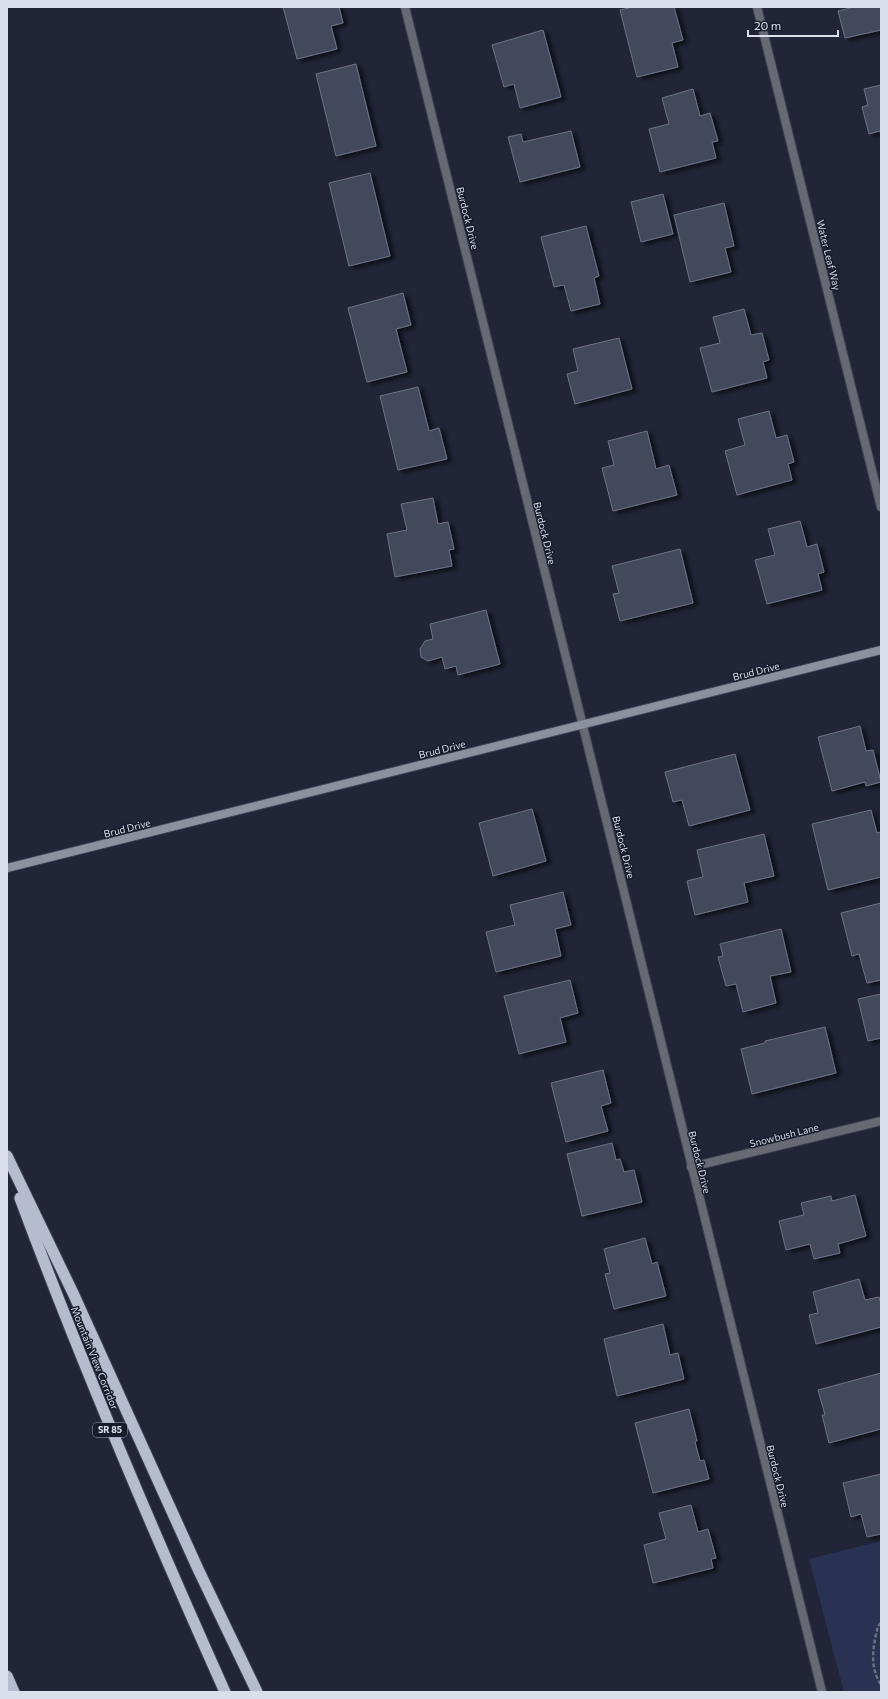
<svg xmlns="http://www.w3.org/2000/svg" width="888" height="1699" viewBox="0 0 888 1699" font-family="Commissioner,sans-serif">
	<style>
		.green { fill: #2a3253 }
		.building { fill: #42485b; stroke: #6d7388; filter: url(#shadow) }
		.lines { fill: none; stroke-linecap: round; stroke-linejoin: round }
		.minor-casing { stroke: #3f4354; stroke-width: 10 }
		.secondary-casing { stroke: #3f4354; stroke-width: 10 }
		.trunk-casing { stroke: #3f4354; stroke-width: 13 }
		.path { stroke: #6b6f7f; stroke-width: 2.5; stroke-dasharray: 4 2; stroke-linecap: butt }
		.minor { stroke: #676a73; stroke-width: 8 }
		.secondary { stroke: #8c919f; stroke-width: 8 }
		.trunk { stroke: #b5bcd0; stroke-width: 11 }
		.labels { text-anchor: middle; stroke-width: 3; stroke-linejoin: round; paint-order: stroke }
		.shield { fill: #171c2c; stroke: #a0a4b2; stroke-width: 1 }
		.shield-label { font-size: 9px; font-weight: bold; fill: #dbdfeb }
		.street-label { font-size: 10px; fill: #dbdfeb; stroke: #171c2c }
	</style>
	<defs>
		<filter id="shadow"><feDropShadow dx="4.5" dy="2.5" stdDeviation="2" flood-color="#0009"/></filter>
	</defs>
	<rect width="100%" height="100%" fill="#212537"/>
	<path class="green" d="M881,1541v151h-37l-35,-133z"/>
	<g class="building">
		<path d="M283,7h56l4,16 -12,3 6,23 -40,10z"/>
		<path d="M633,7h41l9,33 -11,3 6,24 -41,10 -17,-67z"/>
		<path d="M854,7h27v23l-36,8 -7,-27z"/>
		<path d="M543,30l18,67 -41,11 -6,-24 -10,3 -12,-42z"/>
		<path d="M356,64l20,82 -40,10 -20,-82z"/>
		<path d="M881,85v51l-1,-5 -11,3 -7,-27 6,-2 -4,-16z"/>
		<path d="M693,89l7,27 10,-3 8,28 -6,1 4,16 -56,14 -11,-43 20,-5 -7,-26z"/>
		<path d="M571,131l9,36 -60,15 -12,-45 13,-3 2,8z"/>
		<path d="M370,173l20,83 -41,10 -20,-83z"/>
		<path d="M663,194l10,40 -32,8 -10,-40z"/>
		<path d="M724,203l10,43 -9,2 6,24 -41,10 -16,-67z"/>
		<path d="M586,226l13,50 -5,2 6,26 -29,7 -7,-26 -10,2 -13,-50z"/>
		<path d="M403,293l8,32 -15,4 11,43 -40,10 -19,-74z"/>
		<path d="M744,309l7,26 11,-2 7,27 -6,2 4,16 -55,14 -12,-44 20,-5 -7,-26z"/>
		<path d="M619,338l13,51 -57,15 -8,-30 11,-3 -5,-22z"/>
		<path d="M418,387l11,44 10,-3 8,31 -49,11 -18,-74z"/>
		<path d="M769,411l7,27 11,-3 7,27 -6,2 4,16 -55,15 -12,-44 20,-6 -7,-26z"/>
		<path d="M647,431l9,38 13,-4 8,30 -64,16 -11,-43 12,-3 -6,-24z"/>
		<path d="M433,498l5,26 10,-2 6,27 -5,1 3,16 -57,11 -8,-43 20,-4 -6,-26z"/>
		<path d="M800,521l7,26 10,-3 7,28 -6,2 4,16 -55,14 -12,-44 20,-5 -7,-26z"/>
		<path d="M680,549l13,54 -73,18 -7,-27 6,-1 -7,-27z"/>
		<path d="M486,610l14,54 -42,11 -2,-9 -11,3 -3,-12 -14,4 -7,-4 -1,-8 5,-8 8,-2 -3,-15z"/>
		<path d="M860,726l6,25 7,-1 8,32 -15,4 -1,-4 -33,9 -14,-54z"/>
		<path d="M735,754l15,56 -61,16 -7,-26 -9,2 -8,-30z"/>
		<path d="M532,809l14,52 -53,15 -14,-53z"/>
		<path d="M871,810l6,23 4,-1v45l-53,13 -16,-66z"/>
		<path d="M764,834l10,42 -30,7 4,19 -53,13 -8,-34 16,-4 -6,-27z"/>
		<path d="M563,892l8,33 -16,4 6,27 -65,16 -10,-40 29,-7 -5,-20z"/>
		<path d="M881,903v77l-14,3 -8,-29 -7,2 -11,-43z"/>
		<path d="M781,929l10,43 -21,4 6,27 -33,9 -7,-28 -10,2 -8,-29 5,-1 -3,-12z"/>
		<path d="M570,980l8,33 -18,5 6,24 -47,12 -15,-58z"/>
		<path d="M881,994v44l-13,3 -10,-42z"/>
		<path d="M825,1027l11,46 -84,21 -11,-45 24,-6v-2z"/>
		<path d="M603,1070l8,33 -10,3 7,25 -42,11 -15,-59z"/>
		<path d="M612,1143l4,17 4,-1 4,13 10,-2 8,32 -60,14 -15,-62z"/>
		<path d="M855,1195l11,41 -28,8 2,9 -26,6 -4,-15 -24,6 -7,-29 25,-6 -3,-12 30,-7 1,5z"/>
		<path d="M645,1238l7,26 5,-2 9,34 -52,13 -9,-35 5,-1 -6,-24z"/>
		<path d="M859,1279l6,21 14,-3 2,7v23l-65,17 -7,-29 9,-2 -5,-21z"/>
		<path d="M663,1324l7,31 8,-2 6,26 -67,17 -13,-57z"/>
		<path d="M881,1373v56l-52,14 -7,-28h3l-7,-25z"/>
		<path d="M689,1409l8,32 -2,1 5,19 4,-1 5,19 -56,14 -18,-70z"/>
		<path d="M881,1474v60l-14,3 -6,-23 -10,3 -8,-34z"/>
		<path d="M691,1505l7,27 10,-3 8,29 -5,1 2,9 -60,15 -9,-38 22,-6 -7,-26z"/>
	</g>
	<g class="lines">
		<defs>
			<g id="minor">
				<path d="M405,7l417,1685"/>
				<path d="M757,7l124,500"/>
				<path d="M691,1167l190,-46"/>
			</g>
			<path id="secondary" d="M7,868l874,-218"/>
			<g id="trunk">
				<path d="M7,1156l66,137 125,276 59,123"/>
				<path d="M20,1198c62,167 132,331 205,494"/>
				<path d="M7,1676l7,16"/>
			</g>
		</defs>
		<use href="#minor" class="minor-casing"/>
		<use href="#secondary" class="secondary-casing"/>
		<use href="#trunk" class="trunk-casing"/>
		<path class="path" d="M881,1623l-3,3c-5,20 -9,40 3,59"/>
		<use href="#minor" class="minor"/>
		<use href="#secondary" class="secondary"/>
		<use href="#trunk" class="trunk"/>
	</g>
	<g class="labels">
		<rect class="shield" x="93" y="1423" width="34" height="14" rx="3"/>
		<g class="shield-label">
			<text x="110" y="1433">SR 85</text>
		</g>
		<g class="street-label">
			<text transform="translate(468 218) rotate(76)" y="4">Burdock Drive</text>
			<text transform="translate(829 255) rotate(76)" y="4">Water Leaf Way</text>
			<text transform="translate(545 533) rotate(76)" y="4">Burdock Drive</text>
			<text transform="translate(756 671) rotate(-14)" y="4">Brud Drive</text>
			<text transform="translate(442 749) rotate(-14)" y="4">Brud Drive</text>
			<text transform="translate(127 828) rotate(-14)" y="4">Brud Drive</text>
			<text transform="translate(624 847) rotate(76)" y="4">Burdock Drive</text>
			<text transform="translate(784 1135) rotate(-14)" y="4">Snowbush Lane</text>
			<text transform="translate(700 1162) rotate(76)" y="4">Burdock Drive</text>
			<text transform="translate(95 1358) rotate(68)" y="4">Mountain View Corridor</text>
			<text transform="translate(778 1476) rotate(76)" y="4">Burdock Drive</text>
		</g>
	</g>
	<rect width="888" height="1699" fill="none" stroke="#dbdfeb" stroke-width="16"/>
	<path d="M748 30v6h90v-6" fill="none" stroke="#dbdfeb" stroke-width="2"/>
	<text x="754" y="30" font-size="12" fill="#dbdfeb" stroke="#171c2c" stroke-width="3" paint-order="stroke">20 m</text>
</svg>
